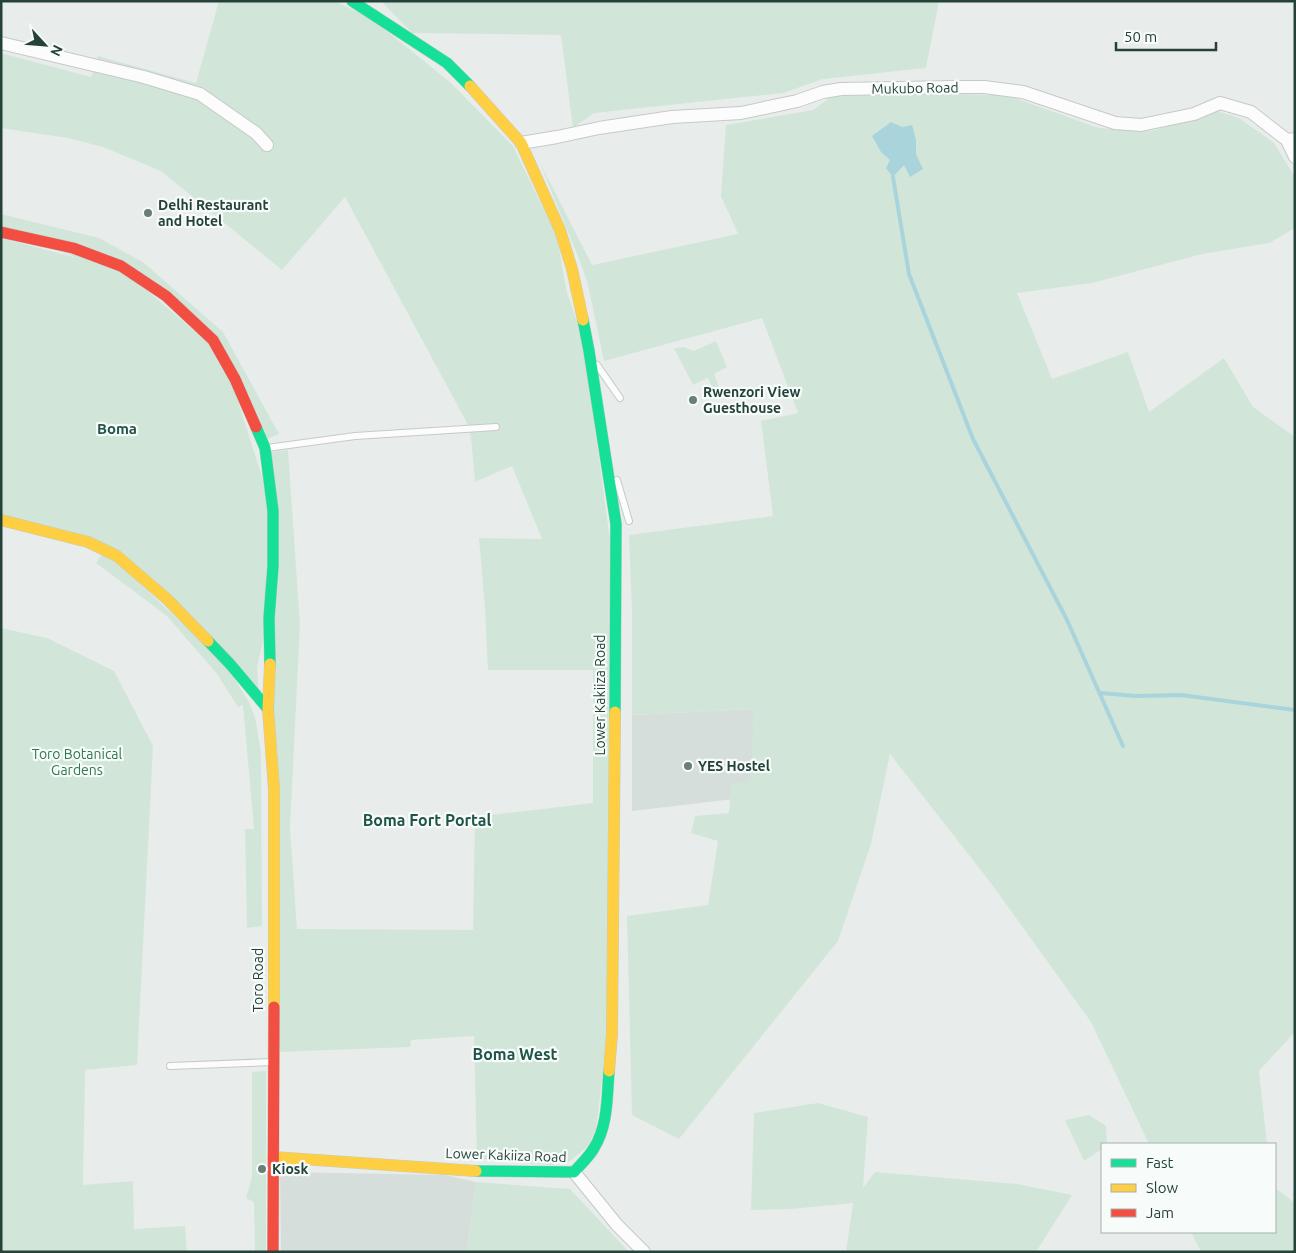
<svg xmlns="http://www.w3.org/2000/svg" width="1296" height="1253" viewBox="0 0 1296 1253" font-family="Ubuntu,sans-serif">
	<style>
		.built { fill: #d6dedb }
		.green { fill: #d1e6d8 }
		.water { fill: #a9d4db }
		.lines { fill: none; stroke-linecap: round; stroke-linejoin: round }
		.stream { stroke: #a9d4db; stroke-width: 4 }
		.lane-casing { stroke: #c5cac8; stroke-width: 8 }
		.street-casing { stroke: #c5cac8; stroke-width: 14 }
		.fast-casing { stroke: #c3cbc8; stroke-width: 12 }
		.slow-casing { stroke: #c3cbc8; stroke-width: 12 }
		.jam-casing { stroke: #c3cbc8; stroke-width: 12 }
		.lane { stroke: #fcfcfc; stroke-width: 6 }
		.street { stroke: #fcfcfc; stroke-width: 12 }
		.fast { stroke: #16e098; stroke-width: 11 }
		.slow { stroke: #ffcf43; stroke-width: 11 }
		.jam { stroke: #f24e42; stroke-width: 11 }
		.poi-dot { fill: #697e78; stroke: #f7fbf9; stroke-width: 2 }
		.labels { text-anchor: middle; stroke-width: 4.5; stroke-linejoin: round; paint-order: stroke }
		.street-label { font-size: 14px; fill: #24423a; stroke: #f7fbf9 }
		.poi-label { font-size: 14px; font-weight: bold; fill: #24423a; stroke: #f7fbf9; text-anchor: start }
		.park-label { font-size: 14px; fill: #2d7a4b; stroke: #f7fbf9 }
		.neighbourhood-label { font-size: 15px; font-weight: bold; fill: #1f5548; stroke: #f7fbf9 }
		.quarter-label { font-size: 16px; font-weight: bold; fill: #1f5548; stroke: #f7fbf9 }
	</style>
	<rect width="100%" height="100%" fill="#e8edeb"/>
	<g class="built">
		<path d="M754,709l-3,88 -119,14v-96z"/>
		<path d="M280,1172l165,3 31,7 -9,70h-186z"/>
	</g>
	<g class="green">
		<path d="M219,1h116l25,12 28,19 63,51 62,63 44,91 10,56 16,45 27,202 -2,491 -12,98 -8,17 -18,15 -20,4 -73,-6 -3,-123 -63,4 -1,7 -133,5 -10,-599 21,-3 12,175 -10,203 7,101 176,1 2,-113 118,-14v-133h-105l-3,-61 -6,-71 63,1 -30,-73 -37,16 -4,-44 -4,-15 -122,-226 -63,73 -121,-99 -58,-24 -35,-9 -67,-10v-75l90,24 7,-21 98,27z"/>
		<path d="M381,1h262l2,4 -1,-4h295l-13,67 -103,11 -40,14 -189,20 -21,15 -12,-93 -149,-2z"/>
		<path d="M948,94l58,1 93,33 53,3 65,-20 22,7 35,25 21,34v51l-26,15 -67,11 -110,29 -75,10 35,86 76,-27 21,60 75,-54 29,49 42,30v595l-36,39 8,73h-118l-58,-122 -101,-140 -100,-128 -19,90 -33,97 -159,198 -47,-24 -5,-199 81,-11 10,-64 -27,-8 4,-17 34,-3 2,-28 20,-5 3,-71 -122,6v-103l-3,-77 144,-19 -12,-95 37,-8 -36,-95 -158,43 -16,-76 -7,-21 -42,-103 53,104 146,-31 -17,-38 5,-71 87,-15 19,-14z"/>
		<path d="M1,214l98,24 44,24 80,70 56,102 -12,5 -24,-57 -74,-88 -168,-66z"/>
		<path d="M1,238l122,32 85,73 23,36 40,126 -4,120 -10,42 2,31 -142,-142 -116,-36z"/>
		<path d="M716,341l11,26 -13,7 8,20 -6,2 -8,-18 -15,7 -19,-37 10,-1 10,4z"/>
		<path d="M103,553l11,6 112,106 23,37 6,15 6,36 1,173 -15,2 -2,-99h9l-11,-124 -5,2 -21,-33 -50,-58 -71,-53z"/>
		<path d="M1,628l46,10 67,33 39,75 -16,319 -52,5 -2,115 50,-4 1,48 51,-3 2,26h-186z"/>
		<path d="M266,1071v181h-11l-1,-50 -8,-4 6,-21v-105z"/>
		<path d="M818,1103l50,14 -5,71 12,-16 142,12 55,11 -36,57h-190l7,-49 -62,6 -40,1 3,-97z"/>
		<path d="M1089,1115l17,11 1,18h-5v5l-18,12 -19,-41z"/>
		<path d="M476,1182l94,7 59,63h-162z"/>
		<path d="M1275,1188l20,15v49h-94l-10,-20h84z"/>
	</g>
	<path class="water" d="M891,122l11,5 10,-2 4,15v14l7,15 -13,8 -6,-12 -11,12 -7,-9 4,-8 -9,-8 -9,-16z"/>
	<g class="lines">
		<g class="stream">
			<path d="M893,177l16,97 64,165 94,181 56,126"/>
			<path d="M1100,693l36,3 45,-1 114,15"/>
		</g>
		<defs>
			<g id="lane">
				<path d="M597,365l23,33"/>
				<path d="M267,448l88,-12 141,-9"/>
				<path d="M617,480l12,41"/>
				<path d="M170,1066l102,-4"/>
			</g>
			<g id="street">
				<path d="M1,43l143,34 56,17 56,39 11,12"/>
				<path d="M1287,140l8,17"/>
				<path d="M521,143l36,-6 42,-9 73,-11 69,-4 56,-12 26,-9 18,-3 114,-2h29l39,5 92,31 26,2 53,-11 26,-11 31,9 36,28 8,-1"/>
				<path d="M574,1172l43,53 27,27"/>
			</g>
			<g id="fast">
				<path d="M352,1l95,62 23,23"/>
				<path d="M583,320l6,31 27,173 -1,188"/>
				<path d="M256,427l9,21 8,63v55l-4,52 1,46"/>
				<path d="M208,641l22,23 38,45"/>
				<path d="M476,1171l98,1c7,-8 15,-15 20,-24 14,-22 13,-52 15,-77"/>
			</g>
			<g id="slow">
				<path d="M470,86l51,57 39,87 12,39 11,51"/>
				<path d="M1,520l87,22 29,14 50,43 41,42"/>
				<path d="M270,664l-2,45 6,80v218"/>
				<path d="M609,1071l3,-37 3,-322"/>
				<path d="M273,1157l203,14"/>
			</g>
			<g id="jam">
				<path d="M1,232l72,16 48,18 45,30 47,44 22,39 21,48"/>
				<path d="M273,1252l1,-245"/>
			</g>
		</defs>
		<use href="#lane" class="lane-casing"/>
		<use href="#street" class="street-casing"/>
		<use href="#fast" class="fast-casing"/>
		<use href="#slow" class="slow-casing"/>
		<use href="#jam" class="jam-casing"/>
		<use href="#lane" class="lane"/>
		<use href="#street" class="street"/>
		<use href="#fast" class="fast"/>
		<use href="#slow" class="slow"/>
		<use href="#jam" class="jam"/>
	</g>
	<g class="poi-dot">
		<circle cx="148" cy="213" r="5"/>
		<circle cx="693" cy="400" r="5"/>
		<circle cx="688" cy="766" r="5"/>
		<circle cx="262" cy="1169" r="5"/>
	</g>
	<g class="labels">
		<g class="street-label">
			<text transform="translate(915 88) rotate(-1)" y="5">Mukubo Road</text>
			<text transform="translate(600 695) rotate(-90)" y="5">Lower Kakiiza Road</text>
			<text transform="translate(258 980) rotate(-90)" y="5">Toro Road</text>
			<text transform="translate(506 1155) rotate(2)" y="5">Lower Kakiiza Road</text>
		</g>
		<g class="poi-label">
			<text x="158" y="210">Delhi Restaurant<tspan x="158" dy="16">and Hotel</tspan></text>
			<text x="703" y="397">Rwenzori View<tspan x="703" dy="16">Guesthouse</tspan></text>
			<text x="698" y="771">YES Hostel</text>
			<text x="272" y="1174">Kiosk</text>
		</g>
		<g class="park-label">
			<text x="77" y="759">Toro Botanical<tspan x="77" dy="16">Gardens</tspan></text>
		</g>
		<g class="neighbourhood-label">
			<text x="117" y="434">Boma</text>
		</g>
		<g class="quarter-label">
			<text x="427" y="826">Boma Fort Portal</text>
			<text x="515" y="1060">Boma West</text>
		</g>
	</g>
	<rect width="1296" height="1253" fill="none" stroke="#24423a" stroke-width="5"/>
	<rect x="1101" y="1143" width="175" height="90" fill="#f7fbf9" stroke="#a3b1ad"/>
	<rect x="1111" y="1159" width="25" height="8" fill="#16e098" stroke="#a3b1ad"/>
	<text x="1146" y="1168" font-size="15" fill="#24423a">Fast</text>
	<rect x="1111" y="1184" width="25" height="8" fill="#ffcf43" stroke="#a3b1ad"/>
	<text x="1146" y="1193" font-size="15" fill="#24423a">Slow</text>
	<rect x="1111" y="1209" width="25" height="8" fill="#f24e42" stroke="#a3b1ad"/>
	<text x="1146" y="1218" font-size="15" fill="#24423a">Jam</text>
	<g transform="translate(45 45) rotate(116)" stroke="#f7fbf9" stroke-width="4" paint-order="stroke">
	<path d="M0-4L9 19L0 12L-9 19Z" fill="#24423a"/>
	<text y="-8" font-size="14" font-weight="bold" text-anchor="middle" fill="#24423a">N</text>
	</g>
	<path d="M1116 42v8h100v-8" fill="none" stroke="#24423a" stroke-width="2.5"/>
	<text x="1124" y="42" font-size="15" fill="#24423a" stroke="#f7fbf9" stroke-width="4" paint-order="stroke">50 m</text>
</svg>
